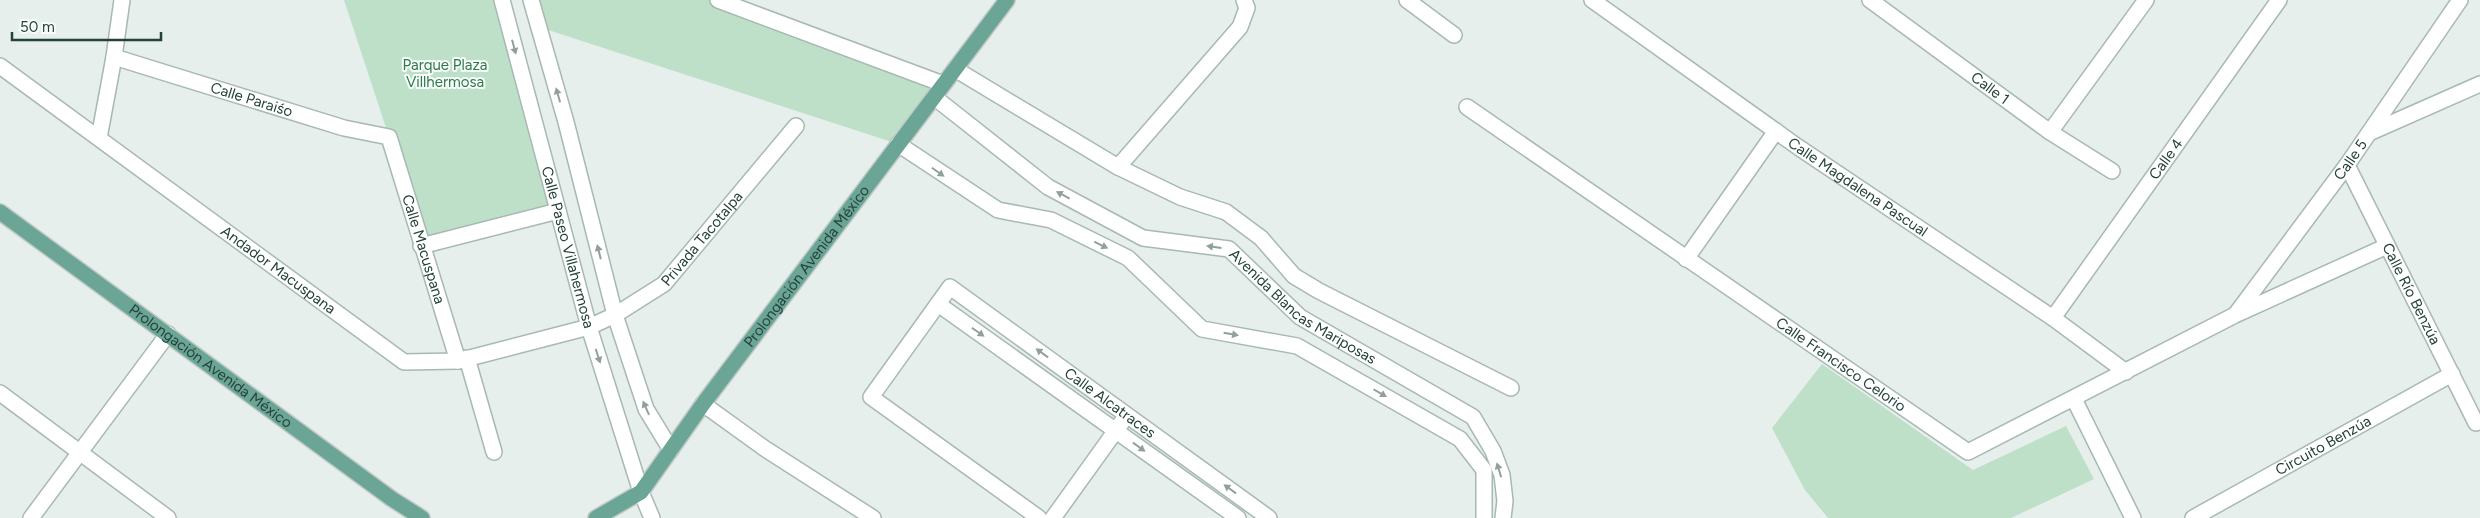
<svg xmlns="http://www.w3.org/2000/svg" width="2480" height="518" viewBox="0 0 2480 518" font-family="Figtree,sans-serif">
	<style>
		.green { fill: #bfe0c8 }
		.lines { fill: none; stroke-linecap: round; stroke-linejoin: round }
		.minor-casing { stroke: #a8b8b2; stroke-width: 18 }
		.major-casing { stroke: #c2cac8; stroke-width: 18 }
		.minor { stroke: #fff; stroke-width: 15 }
		.major { stroke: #6aa596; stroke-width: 15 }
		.oneway { fill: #92a09c }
		.labels { text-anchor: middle; stroke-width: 4; stroke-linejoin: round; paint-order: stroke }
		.park-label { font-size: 15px; fill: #2d7a4b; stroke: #f7fbf9 }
		.street-label { font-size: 15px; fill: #24423a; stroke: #f7fbf9 }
	</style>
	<rect width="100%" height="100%" fill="#e6efeb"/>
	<g class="green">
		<path d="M344,0h158l56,211 -137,35 -32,-109z"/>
		<path d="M531,0h187l225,84 -45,60 -359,-117z"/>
		<path d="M1822,364l151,106 93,-44 28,53 -83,39h-183l-23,-28 -33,-62z"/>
	</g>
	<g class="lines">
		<defs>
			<g id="minor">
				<path id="s1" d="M502,0l87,327 52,165 11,26"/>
				<path d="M531,0l35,122 49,193 31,94 25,41"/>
				<path d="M718,0l225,84"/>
				<path d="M1407,0l47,35"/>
				<path id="s2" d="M1592,0l206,147 255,171 73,54"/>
				<path id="s3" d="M1870,0l180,132 62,39"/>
				<path id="s4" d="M114,57l230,71 45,9 69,224"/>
				<path id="s5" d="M0,66l404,296 54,-1 131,-34 26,-12 49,-31 132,-158"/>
				<path d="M955,69l163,98 62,30 46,15 35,26 33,38 25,15 192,97"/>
				<path id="s6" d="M934,97l114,90 95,51 86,11 71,68 173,100 20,34 9,24 3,26 -2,17"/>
				<path id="s7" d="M1467,107l501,345 267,-137 152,-69"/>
				<path d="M2050,132l96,-132"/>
				<path d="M2369,133l111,-49"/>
				<path d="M99,138l15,-81 8,-57"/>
				<path d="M898,144l100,66 53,10 77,38 74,71 95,17 163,93 24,31v48"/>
				<path id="s8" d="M2347,165l129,258"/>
				<path d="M1118,167l122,-140 7,-19 -3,-8"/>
				<path d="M421,246l137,-35"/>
				<path d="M1686,259l90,-128"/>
				<path d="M938,304l300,214"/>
				<path id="s9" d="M2236,314l111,-149 113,-165"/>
				<path id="s10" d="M2053,318l226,-318"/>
				<path d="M467,358l27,94"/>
				<path d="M0,393l168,125"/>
				<path d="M2074,399l59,119"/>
				<path d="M703,404l61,44 109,70"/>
				<path d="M31,518l137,-184"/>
				<path id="s11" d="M1039,518l-168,-121 79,-110 319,231"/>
				<path d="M1053,518l69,-96"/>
				<path id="s12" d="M2193,518l259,-144"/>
			</g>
			<g id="major">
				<path id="s13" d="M0,212l392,287 30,19"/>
				<path id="s14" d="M596,518l45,-26 62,-88 304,-404"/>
			</g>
		</defs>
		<use href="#minor" class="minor-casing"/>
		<use href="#major" class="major-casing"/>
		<use href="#minor" class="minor"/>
		<use href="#major" class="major"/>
	</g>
	<defs><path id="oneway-solid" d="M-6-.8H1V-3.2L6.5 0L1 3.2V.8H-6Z" transform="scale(1.25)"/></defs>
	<g class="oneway">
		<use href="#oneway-solid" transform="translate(514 47) rotate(75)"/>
		<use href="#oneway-solid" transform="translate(558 95) rotate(-106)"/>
		<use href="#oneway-solid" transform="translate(938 172) rotate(35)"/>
		<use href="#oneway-solid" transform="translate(1063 195) rotate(-152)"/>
		<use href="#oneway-solid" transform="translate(1101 245) rotate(26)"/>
		<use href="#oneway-solid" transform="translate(1214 247) rotate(-172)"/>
		<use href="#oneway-solid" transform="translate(599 252) rotate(-104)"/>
		<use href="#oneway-solid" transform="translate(978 332) rotate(35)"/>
		<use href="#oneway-solid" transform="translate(1231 334) rotate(10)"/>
		<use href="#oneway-solid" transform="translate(1042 353) rotate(-144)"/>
		<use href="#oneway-solid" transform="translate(598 356) rotate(72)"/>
		<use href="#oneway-solid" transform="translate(1380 393) rotate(30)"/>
		<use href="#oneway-solid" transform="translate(646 408) rotate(-114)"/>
		<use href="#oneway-solid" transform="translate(1139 447) rotate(36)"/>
		<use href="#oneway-solid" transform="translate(1499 470) rotate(-107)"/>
		<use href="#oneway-solid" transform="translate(1230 489) rotate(-144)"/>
	</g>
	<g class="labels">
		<g class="park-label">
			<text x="445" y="70">Parque Plaza<tspan x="445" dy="17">Villhermosa</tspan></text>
		</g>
		<g class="street-label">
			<text dy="5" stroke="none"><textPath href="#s3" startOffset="149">Calle 1</textPath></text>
			<text dy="5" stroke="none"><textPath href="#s4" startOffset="144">Calle Paraiśo</textPath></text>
			<text dy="5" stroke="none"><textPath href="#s10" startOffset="195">Calle 4</textPath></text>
			<text dy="5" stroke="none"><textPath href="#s9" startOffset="192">Calle 5</textPath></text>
			<text dy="5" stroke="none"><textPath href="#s2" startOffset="325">Calle Magdalena Pascual</textPath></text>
			<text dy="5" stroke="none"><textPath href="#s5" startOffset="836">Privada Tacotalpa</textPath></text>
			<text dy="5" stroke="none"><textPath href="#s1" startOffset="256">Calle Paseo Villahermosa</textPath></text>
			<text dy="5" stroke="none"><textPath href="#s4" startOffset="404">Calle Macuspana</textPath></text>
			<text dy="5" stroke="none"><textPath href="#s14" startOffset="332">Prolongación Avenida México</textPath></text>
			<text dy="5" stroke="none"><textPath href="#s5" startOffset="345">Andador Macuspana</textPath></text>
			<text dy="5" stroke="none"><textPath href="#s8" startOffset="144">Calle Río Benzúa</textPath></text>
			<text dy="5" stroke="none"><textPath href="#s6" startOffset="434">Avenida Blancas Mariposas</textPath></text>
			<text dy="5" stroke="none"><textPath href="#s7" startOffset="454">Calle Francisco Celorio</textPath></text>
			<text dy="5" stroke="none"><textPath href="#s13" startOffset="261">Prolongación Avenida México</textPath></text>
			<text dy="5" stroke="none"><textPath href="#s11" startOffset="540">Calle Alcatraces</textPath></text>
			<text dy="5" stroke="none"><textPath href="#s12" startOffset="149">Circuito Benzúa</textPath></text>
		</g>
	</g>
	<path d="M12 32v8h149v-8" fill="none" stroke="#24423a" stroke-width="2.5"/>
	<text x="20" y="32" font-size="15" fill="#24423a" stroke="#f7fbf9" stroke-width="4" paint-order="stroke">50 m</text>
</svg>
